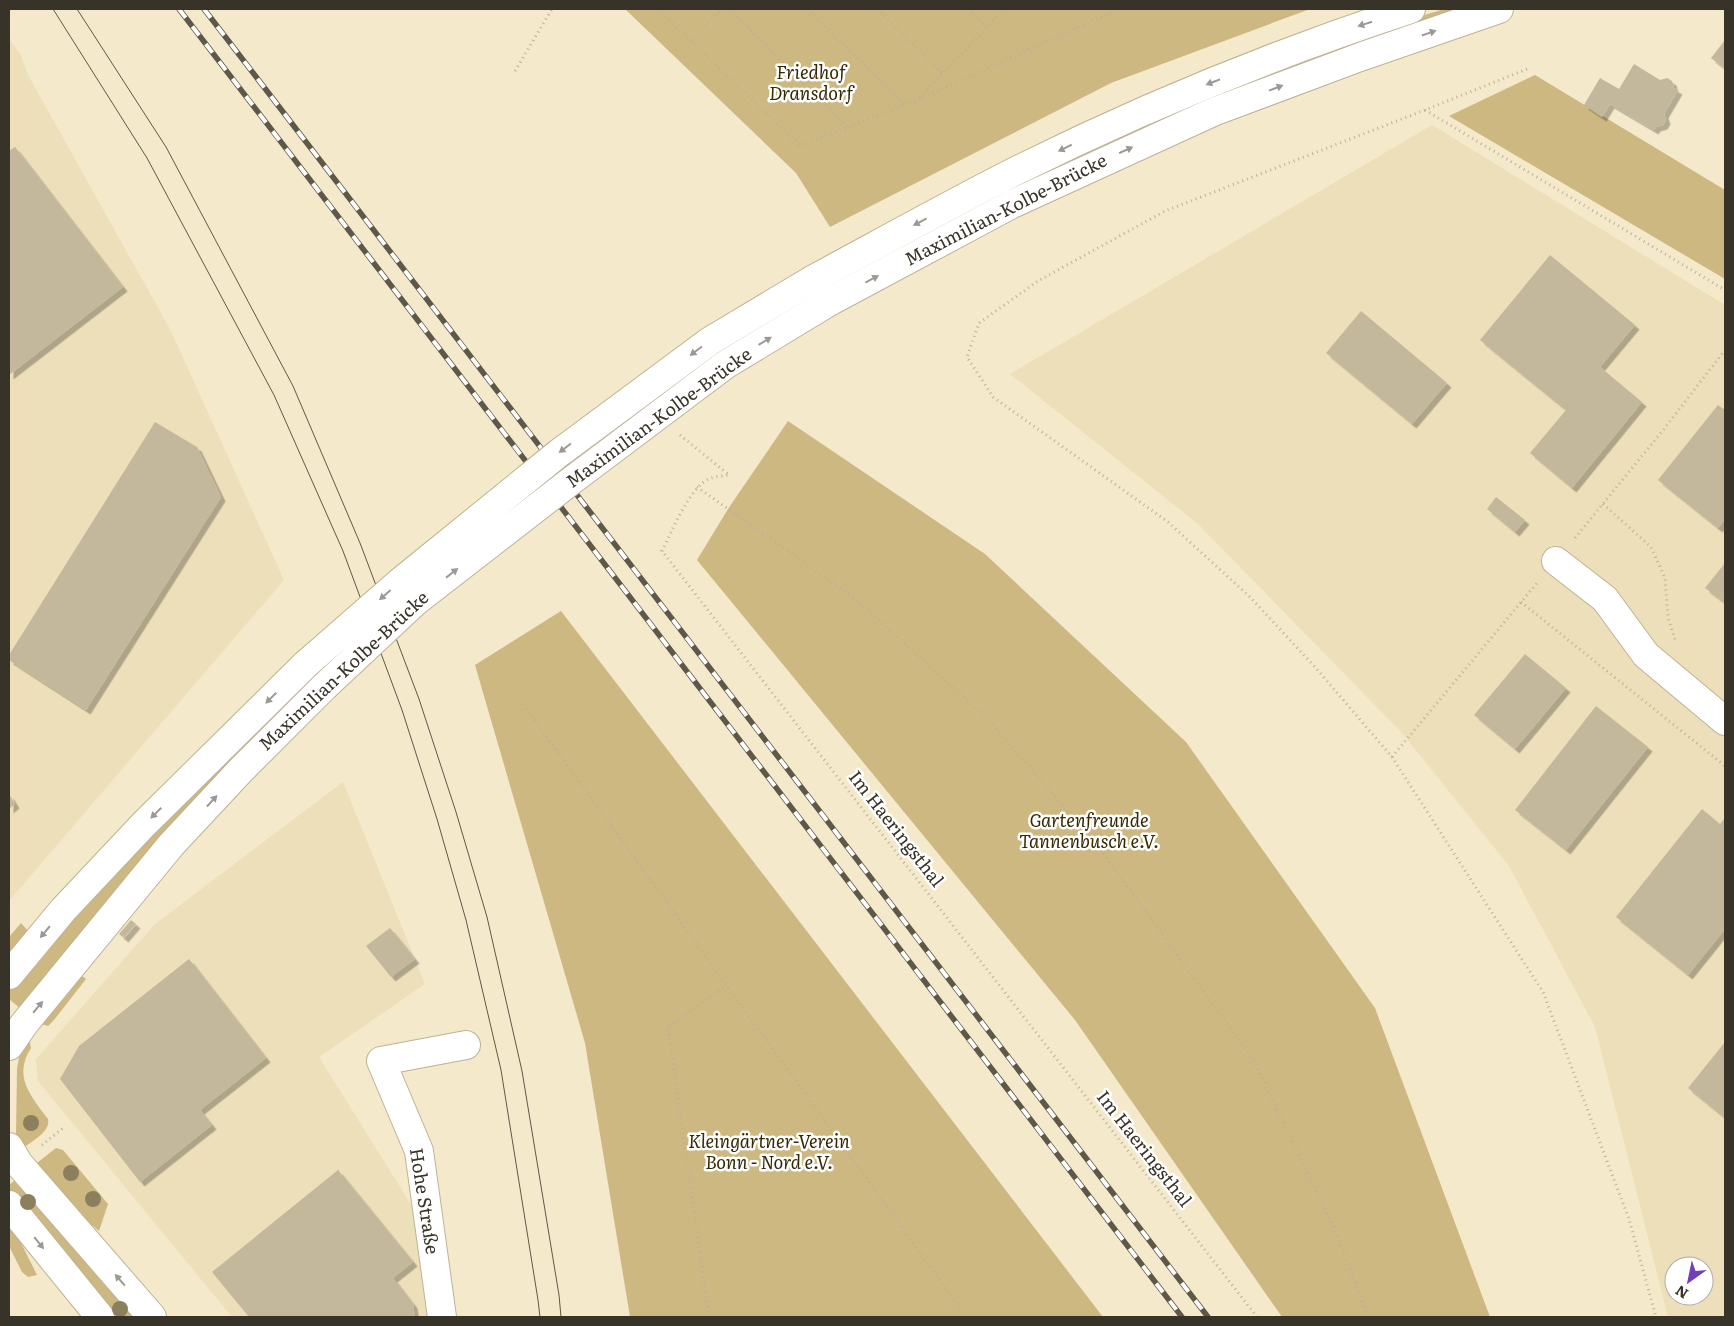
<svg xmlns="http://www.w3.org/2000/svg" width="1734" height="1326" viewBox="0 0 1734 1326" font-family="Literata,serif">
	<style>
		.built { fill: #eddfba; fill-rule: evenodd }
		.green { fill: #cdb881 }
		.building { fill: #c3b89c; filter: url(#shadow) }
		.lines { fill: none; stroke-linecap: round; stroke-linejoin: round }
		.minor-casing { stroke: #bdb295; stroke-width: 30 }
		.path { stroke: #bbb199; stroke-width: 3; stroke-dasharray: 1 4; stroke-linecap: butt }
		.minor { stroke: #fff; stroke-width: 28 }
		.tram { stroke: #5e5849; stroke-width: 1 }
		.rail-casing { stroke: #5e5849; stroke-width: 5.5 }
		.rail { stroke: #fff; stroke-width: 4; stroke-dasharray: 11; stroke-linecap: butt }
		.minor-bridge-casing { stroke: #bdb295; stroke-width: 30; stroke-linecap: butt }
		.minor-bridge { stroke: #fff; stroke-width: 28 }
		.tree { fill: #8b7f5d }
		.oneway { fill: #9c9994 }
		.labels { text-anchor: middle; stroke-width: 5; stroke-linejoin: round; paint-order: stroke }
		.park-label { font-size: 18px; font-style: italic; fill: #352803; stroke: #fff }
		.street-label { font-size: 18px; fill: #383328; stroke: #fff }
	</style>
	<defs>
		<filter id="shadow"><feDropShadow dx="4.5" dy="4.5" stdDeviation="0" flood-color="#0004"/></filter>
	</defs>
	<rect width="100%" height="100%" fill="#f5e9cb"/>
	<g class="built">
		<path d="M9,38l12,18 8,21 141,252 114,251 -275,321z"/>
		<path d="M1432,125l293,180v1012h-57l-73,-290 -86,-161 -107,-133 -204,-209 -188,-150zM1674,1266h30v30h-30z"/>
		<path d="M343,782l82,202 -106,73 96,154 12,106h-195l-194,-236 -2,-22 119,-135z"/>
	</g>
	<g class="green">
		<path d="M625,9h685l-199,74 -281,144 -34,-54z"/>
		<path d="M1444,9h20l-641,281 120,-68 80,-41 145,-68 234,-91z"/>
		<path d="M1535,75l190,115v89l-276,-163z"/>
		<path d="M788,421l197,133 201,188 189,266 115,309h-208l-207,-297 -378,-460 31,-51z"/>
		<path d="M561,611l542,706h-473l-45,-274 -110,-378z"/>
		<path d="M311,677l2,3 -292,329 -12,-10v-12l143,-154z"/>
		<path d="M21,923l8,9 -20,27v-22z"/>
		<path d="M81,975l5,4 -32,41 -6,6 -7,-2z"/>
		<path d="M27,1039l3,3 1,6c-18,28 -1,47 17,71 3,13 -17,23 -27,30l-5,-13 1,-67 4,-24z"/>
		<path d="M56,1148l7,2 45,54 -9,27 -24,-20 -42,-45z"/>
		<path d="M19,1177l120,140h-21l-109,-125v-7z"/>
		<path d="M9,1223l9,14 19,38 -9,2 -6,-5 -13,-26z"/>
	</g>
	<g class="building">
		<path d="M1725,40v29l-14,-11z"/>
		<path d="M1634,64l26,16 7,-2 5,3 2,7 4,2 -14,24 2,6 -3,5 -7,2 -2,3 -44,-26 -8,13 -18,-12 16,-27 19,11z"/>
		<path d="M15,147l108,140 -114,88v-224z"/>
		<path d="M1550,255l85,70 -35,42 42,35 -70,86 -42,-35 36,-43 -86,-70z"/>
		<path d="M1361,311l86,72 -35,41 -86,-71z"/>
		<path d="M1718,405l7,5v109l-7,9 -60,-48z"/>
		<path d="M155,422l42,25 24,50 -135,213 -77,-50v-5z"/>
		<path d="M1496,497l29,23 -10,12 -28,-23z"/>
		<path d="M1725,563v40l-20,-15z"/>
		<path d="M1525,654l41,34 -51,61 -41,-34z"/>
		<path d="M1596,706l52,41 -82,103 -51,-40z"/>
		<path d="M9,794l6,10 -6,5z"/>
		<path d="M1702,809l18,15 5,-6v111l-37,46 -72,-58z"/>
		<path d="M131,920l5,4 -12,14 -5,-4z"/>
		<path d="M390,928l25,31 -24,18 -25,-31z"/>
		<path d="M189,959l77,99 -66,52 12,15 -72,57 -80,-103 19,-33z"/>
		<path d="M1725,1042v76l-37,-30z"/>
		<path d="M338,1170l75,92 -20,16 20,26 2,13h-166l-37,-45z"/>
	</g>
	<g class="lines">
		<defs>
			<g id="minor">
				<path d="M812,280c63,-34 126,-69 190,-102 132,-67 269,-123 409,-169"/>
				<path d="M829,302l183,-98 201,-92 147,-55 139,-48"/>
				<path d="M1556,561l49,38 41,56 79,66"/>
				<path d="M9,975l54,-65 80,-85 163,-161"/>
				<path d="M9,1046l15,-22 147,-179 70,-75 83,-83"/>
				<path d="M9,1147l10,17 133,153"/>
				<path d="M9,1205l91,112"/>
				<path d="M442,1317l-23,-166 -38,-90 85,-16"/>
			</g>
		</defs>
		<use href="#minor" class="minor-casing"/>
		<g class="path">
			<path d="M658,9l142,137 117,-46 202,-91"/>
			<path d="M730,9l118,119"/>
			<path d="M807,9l98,96"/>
			<path d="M877,9l65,64"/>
			<path d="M968,9l18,18"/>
			<path d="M691,41l31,-32"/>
			<path d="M1527,69l-102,41 -260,101 -127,70 -59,42 -12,34 26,40 175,125 83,76 64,69 77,90 151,235 86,227 27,98"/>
			<path d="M515,71l37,-62"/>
			<path d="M920,97l84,-88"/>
			<path d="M1425,110l300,180"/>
			<path d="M680,435l49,40c-6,1 -14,1 -20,4 -19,8 -37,52 -47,72l595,766"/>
			<path d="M697,487l156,110 135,122 113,131 152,209 83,173 32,85"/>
			<path d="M1603,504l48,43 14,31 3,39 7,23"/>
			<path d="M1575,538l89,-109 61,-79"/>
			<path d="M1521,602l204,164"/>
			<path d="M523,704l438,605 -11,8"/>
			<path d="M1392,757l145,-174"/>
			<path d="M42,1145l21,-17"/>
			<path d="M709,1317l-41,-290 59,-42"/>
		</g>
		<use href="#minor" class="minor"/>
		<g class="tram">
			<path d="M53,9l94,149 127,237 69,156 59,159 35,109 29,101 35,150 37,230 2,17"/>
			<path d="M77,9l89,138 127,239 67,157 59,156 37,113 31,105 35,154 37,224 2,22"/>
		</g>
		<defs>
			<g id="rail">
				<path d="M179,9l1003,1308"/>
				<path d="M204,9l1004,1308"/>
			</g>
		</defs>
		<use href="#rail" class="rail-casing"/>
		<use href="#rail" class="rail"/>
		<defs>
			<g id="minor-bridge">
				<path d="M306,664l94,-82 159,-129 151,-112 102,-61"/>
				<path d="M324,687l91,-85 156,-121 154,-116 104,-63"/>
			</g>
		</defs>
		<use href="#minor-bridge" class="minor-bridge-casing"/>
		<use href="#minor-bridge" class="minor-bridge"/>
	</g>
	<g class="tree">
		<circle cx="31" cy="1123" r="8"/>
		<circle cx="71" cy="1173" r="8"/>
		<circle cx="93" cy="1199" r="8"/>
		<circle cx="28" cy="1202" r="8"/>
		<circle cx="120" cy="1309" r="8"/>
	</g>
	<defs><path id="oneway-solid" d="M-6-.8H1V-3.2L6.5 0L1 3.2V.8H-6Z" transform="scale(1.25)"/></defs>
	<g class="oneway">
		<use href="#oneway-solid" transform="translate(1365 24) rotate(162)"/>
		<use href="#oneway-solid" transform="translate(1429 33) rotate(-19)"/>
		<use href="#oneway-solid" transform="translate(1213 82) rotate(159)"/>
		<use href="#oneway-solid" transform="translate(1276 88) rotate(-21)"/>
		<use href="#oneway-solid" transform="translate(1065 148) rotate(154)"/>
		<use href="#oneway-solid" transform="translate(1126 150) rotate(-24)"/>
		<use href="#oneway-solid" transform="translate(920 222) rotate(152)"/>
		<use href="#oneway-solid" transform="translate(872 279) rotate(-28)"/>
		<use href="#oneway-solid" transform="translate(765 341) rotate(-31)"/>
		<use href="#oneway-solid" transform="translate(696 351) rotate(143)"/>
		<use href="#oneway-solid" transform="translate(565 448) rotate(143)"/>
		<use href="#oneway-solid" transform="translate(452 573) rotate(-38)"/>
		<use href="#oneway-solid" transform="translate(385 595) rotate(139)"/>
		<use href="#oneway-solid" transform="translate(271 698) rotate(135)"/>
		<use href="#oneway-solid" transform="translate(212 801) rotate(-47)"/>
		<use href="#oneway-solid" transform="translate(156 813) rotate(135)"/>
		<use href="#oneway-solid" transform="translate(45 932) rotate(130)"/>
		<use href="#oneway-solid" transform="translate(38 1007) rotate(-50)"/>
		<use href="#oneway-solid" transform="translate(39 1243) rotate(51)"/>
		<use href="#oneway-solid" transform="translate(120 1280) rotate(-131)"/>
	</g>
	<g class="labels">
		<g class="park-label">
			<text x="811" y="79">Friedhof<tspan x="811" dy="21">Dransdorf</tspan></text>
			<text x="1089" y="827">Gartenfreunde<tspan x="1089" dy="21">Tannenbusch e.V.</tspan></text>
			<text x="769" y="1148">Kleingärtner-Verein<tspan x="769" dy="21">Bonn - Nord e.V.</tspan></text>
		</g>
		<g class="street-label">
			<text transform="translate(1006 210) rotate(-27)" y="6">Maximilian-Kolbe-Brücke</text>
			<text transform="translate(659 418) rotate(-36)" y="6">Maximilian-Kolbe-Brücke</text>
			<text transform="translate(344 671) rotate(-43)" y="6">Maximilian-Kolbe-Brücke</text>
			<text transform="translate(896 829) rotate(52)" y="6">Im Haeringsthal</text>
			<text transform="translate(1144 1149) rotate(52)" y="6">Im Haeringsthal</text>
			<text transform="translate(424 1201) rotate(81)" y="6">Hohe Straße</text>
		</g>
	</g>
	<rect width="1734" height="1326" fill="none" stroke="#383328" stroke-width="20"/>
	<g transform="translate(1689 1281) rotate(213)"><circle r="24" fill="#ffffff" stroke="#afada9"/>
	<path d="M0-4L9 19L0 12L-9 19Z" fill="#723fb6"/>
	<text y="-8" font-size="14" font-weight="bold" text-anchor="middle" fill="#383328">N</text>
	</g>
</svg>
